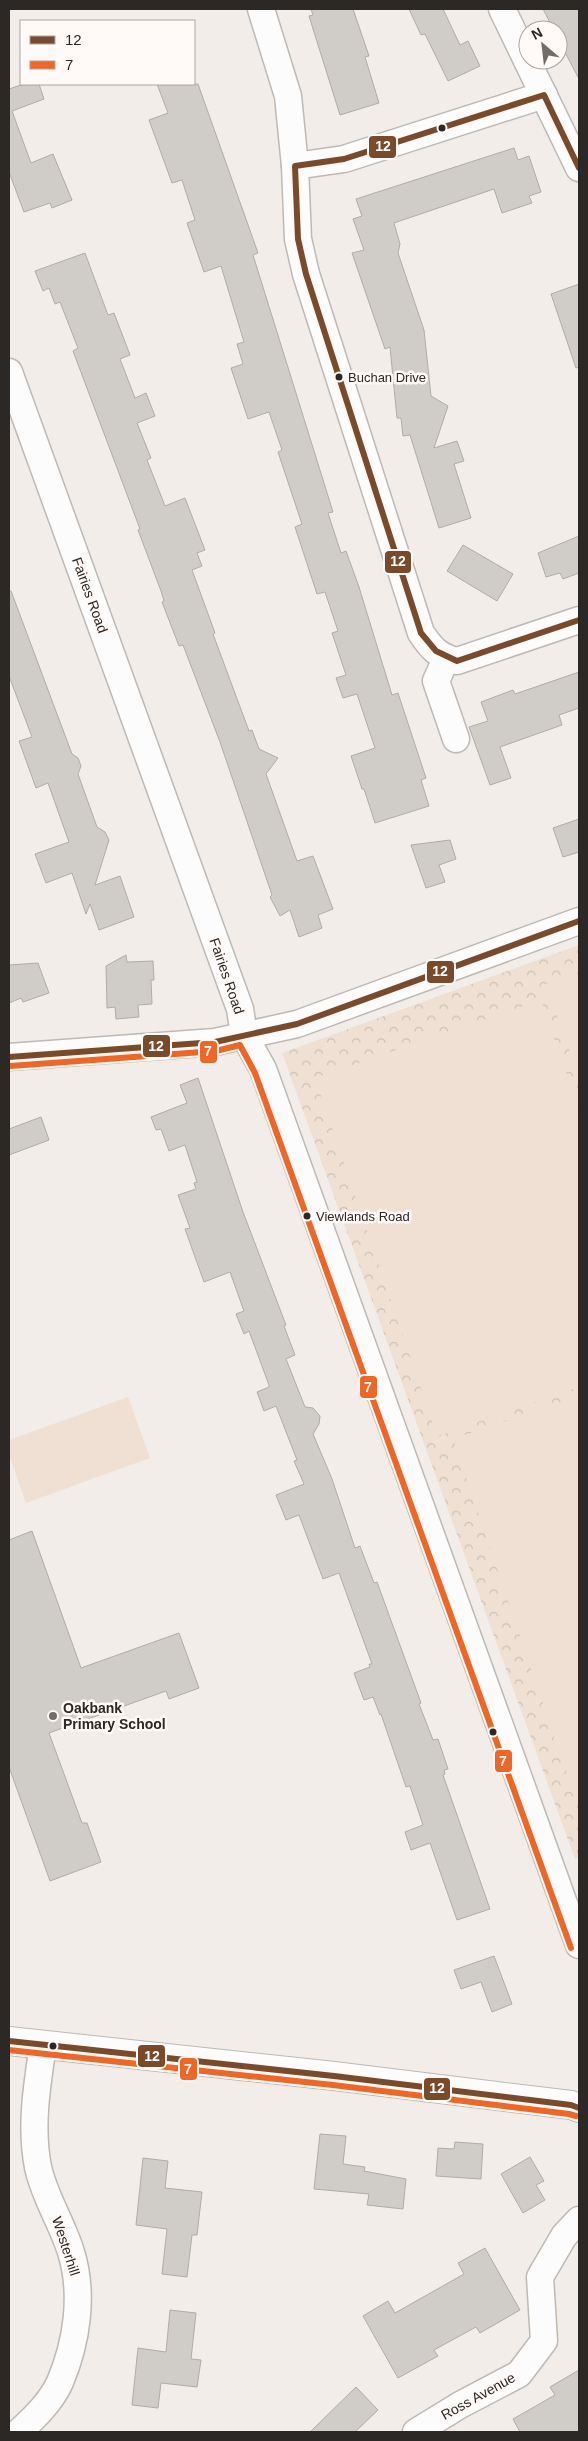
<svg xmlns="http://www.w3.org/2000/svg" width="588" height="2441" viewBox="0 0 588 2441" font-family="Helvetica,sans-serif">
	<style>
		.park { fill: url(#park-crowns) }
		.pitch { fill: #efe0d3 }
		.building { fill: #d0ccc8; stroke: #b0aca8 }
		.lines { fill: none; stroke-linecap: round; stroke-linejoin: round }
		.street-casing { stroke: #bdb9b5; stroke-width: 29 }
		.secondary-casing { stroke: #bdb9b5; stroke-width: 30 }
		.street { stroke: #fdfcfc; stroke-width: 26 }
		.secondary { stroke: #fdfcfc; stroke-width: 28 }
		.bus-1-casing { stroke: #fffaf7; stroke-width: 10 }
		.bus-2-casing { stroke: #fffaf7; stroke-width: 10 }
		.bus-1 { stroke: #7a4b2a; stroke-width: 6 }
		.bus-2 { stroke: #f26522; stroke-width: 6 }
		.bus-dot { fill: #2c2825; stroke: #fffaf7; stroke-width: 2 }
		.poi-dot { fill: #716d69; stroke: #fffaf7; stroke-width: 2 }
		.labels { text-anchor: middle; stroke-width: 5; stroke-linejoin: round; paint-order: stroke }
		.bus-label { font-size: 13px; fill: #2c2825; stroke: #fffaf7; text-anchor: start }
		.street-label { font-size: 14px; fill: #2c2825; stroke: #fffaf7 }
		.poi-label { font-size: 14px; font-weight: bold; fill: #2c2825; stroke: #fffaf7; text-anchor: start }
		.line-badge { stroke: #fffaf7; stroke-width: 2 }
		.badge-label { font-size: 14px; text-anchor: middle; font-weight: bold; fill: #fff }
	</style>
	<defs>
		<pattern id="park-crowns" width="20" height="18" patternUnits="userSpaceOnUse" patternTransform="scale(1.25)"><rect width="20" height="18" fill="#efe0d3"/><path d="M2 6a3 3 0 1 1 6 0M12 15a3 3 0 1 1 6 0" fill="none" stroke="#cdc0b5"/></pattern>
	</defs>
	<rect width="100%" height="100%" fill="#f2ede8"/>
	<path class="park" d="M579,945v913l-4,1 -293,-806z"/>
	<g class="pitch">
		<path d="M579,974v103l-33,-93z"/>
		<path d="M541,1000l38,112v275l-142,49 -122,-358z"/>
		<path d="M579,1396v400l-4,2 -122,-359z"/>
		<path d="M128,1397l22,61 -124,45 -17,-49v-14z"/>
	</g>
	<g class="building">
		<path d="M311,9h42l16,47 -4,1 14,46 -39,12 -31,-99 4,-1z"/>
		<path d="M409,9h34l17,36 8,-4 12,25 -32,15 -23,-47 -4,1z"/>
		<path d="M543,9h36v70l-21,-40v-9h-4z"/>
		<path d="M24,84h15l5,15 -32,12 19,52 22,-9 19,46 -20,8 -2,-5 -26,9 -15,-40v-83z"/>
		<path d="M157,84h41l60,169 -5,2 80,257 -5,1 13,40 5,-2 13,36 33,108 6,-2 28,85 -5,2 8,26 -54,17 -11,-34h-2l-11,-33 24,-8 -18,-54 -14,4 -7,-20 10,-3 -14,-42 6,-2 -13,-39 -8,2 -22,-67 7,-3 -24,-72 4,-2 -13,-38 -21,7 -17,-51 12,-4 -6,-20 7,-2 -23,-76 -17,6 -17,-49 8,-3 -13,-40 -10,3 -23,-63 19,-7z"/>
		<path d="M514,148l4,12 11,-4 12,36 -12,4 3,7 -30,10 -8,-24 -100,34 6,21 -2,9 26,77 7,66 17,10 -14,42 23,-7 7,20 -10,3 17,54 -32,10 -29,-93 -7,1 -2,-18h-4l-7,-71 -5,2 -33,-96 12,-3 -11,-31 9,-3 -6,-17z"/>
		<path d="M85,253l23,62 6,-2 16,42 -10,4 15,39 11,-5 9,23 -18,7 14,35 -4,2 18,46 20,-8 20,52 -8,3 5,13 -10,4 23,63 -2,1 36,97 3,-1 7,19 19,9 -12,16 31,87 16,-5 20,53 -15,6 4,13 -23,9 -9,-27 -10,6 -10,-19 2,-2 -52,-153 -37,-97 -4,1 -17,-44 2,-1 -3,-10 -23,-61 2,-1 -67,-178 5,-3 -18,-46 -5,2 -6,-16 -6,3 -8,-20z"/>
		<path d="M579,284v83l-3,1 -25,-74z"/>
		<path d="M579,536v37l-16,6 -3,-6 -14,4 -8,-24z"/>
		<path d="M463,545l50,29 -16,27 -50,-30z"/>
		<path d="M9,591h2l61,163 6,4 3,8 -3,8 19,53 8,5 4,8 -14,45 25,-9 14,41 -35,13 -9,-26 -4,10 -14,-41 -26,10 -11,-29 34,-12 -21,-59 -12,5 -17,-47 13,-4 -23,-61z"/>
		<path d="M579,672v36l-20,7 3,10 -62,22 11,31 -21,7 -21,-58 19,-6 -7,-19 32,-12 2,4z"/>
		<path d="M579,819v33l-16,5 -10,-29z"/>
		<path d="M450,840l6,19 -17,6 6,17 -19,6 -15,-43z"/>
		<path d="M126,955l1,7 26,-1 1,19h-3l1,24 -14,1 1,12 -23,2 -1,-12 -8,1 -1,-42z"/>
		<path d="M38,963l11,30 -26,9 -2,-4 -12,5v-38z"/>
		<path d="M198,1078l45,134 43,113 -2,1 11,29 -9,4 19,48 8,1 7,8 -1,8 -6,10 19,45 23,69 5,-2 14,37 3,-1 44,121 -2,1 14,36 5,-1 10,30 -4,1 1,4 -2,1 47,134 -33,11 -27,-77 -19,7 -6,-18 18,-7 -13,-39 -4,1 -25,-73 -1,1 -7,-18 -9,3 -10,-27 16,-6 -1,-3h3l-33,-91 -16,6 -24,-64 -13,5 -10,-25 28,-11 -10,-23 3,-1 -21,-54 -12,5 -7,-19 12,-5v-2l-20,-54 -5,3 -8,-20 8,-3 -14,-39 -26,10 -19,-53 5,-1 -12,-33 18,-6 -2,-6 3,-1 -12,-37 -16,6 -8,-22 -5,1 -5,-13 36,-14 -7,-18z"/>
		<path d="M41,1117l8,23 -40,15v-26z"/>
		<path d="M32,1531l49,137 98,-35 20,55 -30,11 -3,-8 -117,42 33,90h5l14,39 -51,19 -41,-114v-227z"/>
		<path d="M494,1956l18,48 -20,8 -11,-30 -20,7 -7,-19z"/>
		<path d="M320,2134l26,2 -3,28 22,3 -1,4 42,8 -3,30 -36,-4 2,-11 -55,-5z"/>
		<path d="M455,2142l28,2 -2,35 -45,-3 2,-28 16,1z"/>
		<path d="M530,2157l14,24 -8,4 9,15 -22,13 -22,-39z"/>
		<path d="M143,2158l25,3 -3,27 37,4 -5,43h-5l-5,42 -25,-3 5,-45 -31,-4z"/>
		<path d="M485,2248l35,62 -40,23 -4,-6 -42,23 4,6 -40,22 -35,-62 25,-15 7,12 69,-39 -6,-11z"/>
		<path d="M170,2310l26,3 -5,46 10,1 -4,27 -36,-4 -3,25 -26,-3 6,-57 28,4z"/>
		<path d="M579,2370v62h-59l-7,-13 42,-24 -5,-8z"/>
		<path d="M356,2387l22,23 -23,22h-45z"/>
	</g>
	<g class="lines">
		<defs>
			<g id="street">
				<path d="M261,9l27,87 7,70 3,73 8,35 115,359c10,15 18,24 36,28l122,-41"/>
				<path d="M502,9l77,159"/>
				<path d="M295,166l49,-7 200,-64"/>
				<path d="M9,372l231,637 4,26 19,34 316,876"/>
				<path d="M446,659l-10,22 20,58"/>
				<path d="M9,1057l206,-15 82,-18 282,-103"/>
				<path d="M19,2432c15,-14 32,-30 41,-50 17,-40 24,-88 11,-130 -9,-29 -27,-56 -33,-85 -8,-40 -1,-82 5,-122"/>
				<path d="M416,2432l44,-27 59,-31 25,-33 -4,-64 24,-41 15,-16"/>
			</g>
			<path id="secondary" d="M9,2041l325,35 237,29 8,3"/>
		</defs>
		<use href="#street" class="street-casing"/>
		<use href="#secondary" class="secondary-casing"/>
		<use href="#street" class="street"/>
		<use href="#secondary" class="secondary"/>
		<defs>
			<g id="bus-1">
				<path d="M579,168l-35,-73 -200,64 -49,7 3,73 8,35 115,359 15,18 21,10 122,-41"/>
				<path d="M9,1057l206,-15 82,-18 282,-103"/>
				<path d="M9,2041l325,35 237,29 8,3"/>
			</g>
			<g id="bus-2">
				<path d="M10,1066l206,-15 24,-6 15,28 316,875"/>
				<path d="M9,2050l324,35 236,29 7,2"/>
			</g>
		</defs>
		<use href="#bus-1" class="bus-1-casing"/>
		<use href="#bus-2" class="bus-2-casing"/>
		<use href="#bus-1" class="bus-1"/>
		<use href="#bus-2" class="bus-2"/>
	</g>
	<g class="bus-dot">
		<circle cx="442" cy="128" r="4.5"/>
		<circle cx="339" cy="377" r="4.5"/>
		<circle cx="307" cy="1216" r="4.5"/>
		<circle cx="493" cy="1732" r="4.5"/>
		<circle cx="53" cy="2046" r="4.5"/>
	</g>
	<circle class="poi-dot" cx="53" cy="1716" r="5"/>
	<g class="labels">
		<g class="bus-label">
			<text x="348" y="382">Buchan Drive</text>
			<text x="316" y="1221">Viewlands Road</text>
		</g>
		<g class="street-label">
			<text transform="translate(90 595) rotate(70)" y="5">Fairies Road</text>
			<text transform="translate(227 976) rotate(71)" y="5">Fairies Road</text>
			<text transform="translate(66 2246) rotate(72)" y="5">Westerhill</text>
			<text transform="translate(478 2396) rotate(-29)" y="5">Ross Avenue</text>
		</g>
		<g class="poi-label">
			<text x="63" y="1713">Oakbank<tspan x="63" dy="16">Primary School</tspan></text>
		</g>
	</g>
	<g class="line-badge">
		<rect x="368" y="135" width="29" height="24" rx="5" fill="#7a4b2a"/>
		<rect x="384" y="550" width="28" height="24" rx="5" fill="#7a4b2a"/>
		<rect x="426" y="960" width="29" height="24" rx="5" fill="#7a4b2a"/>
		<rect x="142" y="1034" width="29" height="24" rx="5" fill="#7a4b2a"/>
		<rect x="199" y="1040" width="19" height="24" rx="5" fill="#f26522"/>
		<rect x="359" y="1375" width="19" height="24" rx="5" fill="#f26522"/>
		<rect x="494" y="1749" width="19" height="24" rx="5" fill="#f26522"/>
		<rect x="137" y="2044" width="29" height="24" rx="5" fill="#7a4b2a"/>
		<rect x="179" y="2057" width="19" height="24" rx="5" fill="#f26522"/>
		<rect x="423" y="2077" width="28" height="24" rx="5" fill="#7a4b2a"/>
	</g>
	<g class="badge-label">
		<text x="383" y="151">12</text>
		<text x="398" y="566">12</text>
		<text x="440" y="976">12</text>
		<text x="156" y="1051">12</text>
		<text x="208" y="1056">7</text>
		<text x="368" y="1392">7</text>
		<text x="503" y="1766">7</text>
		<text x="152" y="2061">12</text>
		<text x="188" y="2074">7</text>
		<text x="437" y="2093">12</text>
	</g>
	<rect width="588" height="2441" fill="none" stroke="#2c2825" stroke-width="20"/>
	<rect x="20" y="20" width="175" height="65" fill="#fffaf7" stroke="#aba6a3"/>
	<rect x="30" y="36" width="25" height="8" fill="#7a4b2a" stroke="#aba6a3"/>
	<text x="65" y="45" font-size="15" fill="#2c2825">12</text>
	<rect x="30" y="61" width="25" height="8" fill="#f26522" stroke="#aba6a3"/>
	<text x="65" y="70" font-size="15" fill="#2c2825">7</text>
	<g transform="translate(543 45) rotate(332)"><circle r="24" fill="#fffaf7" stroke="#aba6a3"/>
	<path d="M0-4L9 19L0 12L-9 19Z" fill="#716d69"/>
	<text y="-8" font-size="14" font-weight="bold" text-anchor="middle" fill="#2c2825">N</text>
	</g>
</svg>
